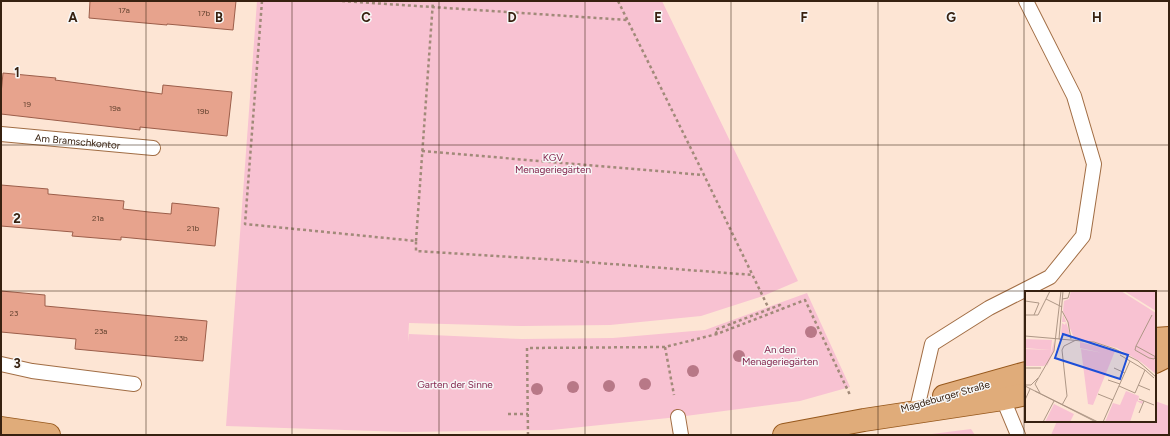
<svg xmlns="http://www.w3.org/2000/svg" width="1170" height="436" viewBox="0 0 1170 436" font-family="Figtree,sans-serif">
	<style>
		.green { fill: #f8c2d2 }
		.building { fill: #e7a38d; stroke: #9c5e4a }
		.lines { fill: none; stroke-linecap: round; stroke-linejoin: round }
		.service-casing { stroke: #a16d44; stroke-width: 16 }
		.primary-casing { stroke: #97581c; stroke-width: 24 }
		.path { stroke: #a18a79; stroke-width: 2.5; stroke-dasharray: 3 3; stroke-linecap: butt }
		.service { stroke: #fff; stroke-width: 14 }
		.primary { stroke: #e0ac7a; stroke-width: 22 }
		.tree { fill: #b87887 }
		.grid { fill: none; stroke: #372110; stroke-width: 1; stroke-opacity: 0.55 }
		.labels { text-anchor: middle; stroke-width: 3; stroke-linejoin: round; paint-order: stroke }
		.number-label { font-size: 8px; fill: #63422f }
		.street-label { font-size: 10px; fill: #372110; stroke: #f7f7f7 }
		.park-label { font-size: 10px; fill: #7f1e48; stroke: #f7f7f7 }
		.inset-road { fill: none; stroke: #ae9786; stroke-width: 1 }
		.view { fill: #1d4ed8; fill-opacity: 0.15; stroke: #1d4ed8; stroke-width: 2 }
		.inset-edge { fill: none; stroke: #372110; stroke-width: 2 }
		.grid-label { font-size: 13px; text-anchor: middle; font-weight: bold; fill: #372110; stroke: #f7f7f7; stroke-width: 3; stroke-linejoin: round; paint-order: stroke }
	</style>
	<rect width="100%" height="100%" fill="#fde5d4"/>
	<g class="green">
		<path d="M257,1h405l136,280 -35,15 -62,20 -91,9 -88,1 -113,-3 -1,19 1,-8 113,5 91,-1 92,-8 102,-37 43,94 -50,14 -122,16 -126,13 -147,2 -179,-6z"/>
		<path d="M1155,401l14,5v29h-118l6,-14h98z"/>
		<path d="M971,429l4,6h-51z"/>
	</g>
	<g class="building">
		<path d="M90,1h146l-3,29 -66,-6v1l-78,-7z"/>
		<path d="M3,73l53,5 -1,2 107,14 1,-9 69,7 -5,44 -87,-9v3l-139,-16v-20z"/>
		<path d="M1,185l47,4v5l76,7 -1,8 26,3 22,2 1,-11 47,5 -4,38 -94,-9v3l-49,-4 1,-4 -72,-6z"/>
		<path d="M1,291l44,4v11l162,15 -4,40 -128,-12 1,-10 -75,-7z"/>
	</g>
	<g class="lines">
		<defs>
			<g id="service">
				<path id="s1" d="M1,134l152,14"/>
				<path d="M1,364l31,7 102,13"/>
				<path d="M1003,399l15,36"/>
				<path d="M918,404l14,-60 57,-36 61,-31 33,-41 11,-72 -20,-68 -48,-95"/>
				<path d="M678,417l3,18"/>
			</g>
			<g id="primary">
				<path d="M1155,339l14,-1"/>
				<path d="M1155,362l14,-7"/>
				<path d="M944,396l82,-23"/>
				<path d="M1,428l48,7"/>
				<path d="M784,435l80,-15 139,-21 23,-5"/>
			</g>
		</defs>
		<use href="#service" class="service-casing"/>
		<use href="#primary" class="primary-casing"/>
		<g class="path">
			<path d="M262,1l-17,223 171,17v10l144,9 193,15"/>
			<path d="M342,1l285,19"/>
			<path d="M618,1l86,174 65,134"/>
			<path d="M422,151l282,24"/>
			<path d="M416,241l17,-240"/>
			<path d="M717,334l-2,-4 65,-25 2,4"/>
			<path d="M665,347l9,48"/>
			<path d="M508,414h20"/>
			<path d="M528,435l-1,-87 138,-1 52,-13 88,-34 45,95"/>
		</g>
		<use href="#service" class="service"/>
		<use href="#primary" class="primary"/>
	</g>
	<g class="tree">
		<circle cx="811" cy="332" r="6"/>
		<circle cx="739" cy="356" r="6"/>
		<circle cx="693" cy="371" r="6"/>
		<circle cx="645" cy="384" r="6"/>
		<circle cx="609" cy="386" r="6"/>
		<circle cx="573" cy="387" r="6"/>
		<circle cx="537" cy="389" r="6"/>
	</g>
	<path class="grid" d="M146,1v434M292,1v434M439,1v434M585,1v434M731,1v434M878,1v434M1024,1v434M1,145h1168M1,291h1168"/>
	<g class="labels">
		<g class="number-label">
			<text x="124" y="13">17a</text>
			<text x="204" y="16">17b</text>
			<text x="27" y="107">19</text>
			<text x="115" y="111">19a</text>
			<text x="203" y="114">19b</text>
			<text x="98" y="221">21a</text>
			<text x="193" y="231">21b</text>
			<text x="14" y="316">23</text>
			<text x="101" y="334">23a</text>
			<text x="181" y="341">23b</text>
		</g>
		<g class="street-label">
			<text dy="4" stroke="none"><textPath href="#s1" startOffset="77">Am Bramschkontor</textPath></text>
			<text transform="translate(945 396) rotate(-16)" y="4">Magdeburger Straße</text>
		</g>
		<g class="park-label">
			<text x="553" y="161">KGV<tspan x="553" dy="12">Menageriegärten</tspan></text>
			<text x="780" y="353">An den<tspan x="780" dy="12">Menageriegärten</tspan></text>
			<text x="455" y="388">Garten der Sinne</text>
		</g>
	</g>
	<g transform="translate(1025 291)">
		<rect width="131" height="131" fill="#fde5d4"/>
		<path d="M46,0h50l35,22v61l-15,-12 -24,-14 -43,-10 -11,-27 1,-10 5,-2zM99,0h32v20zM38,23l3,8 3,9v6l-8,-3 1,-11 3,2 1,-3h-4zM0,48l27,1 -1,10 -26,-2zM29,50v10l-7,15v-3l-3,3h-19v-17l26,1 -1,7zM55,51l35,9 -22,54 -5,-1 -7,-55 22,4 -23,-5zM101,100l13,5 -1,5h5l-1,3 -5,-3 -7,21h-25l8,-19 7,2zM29,113l20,10 -4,8h-25z" fill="#f8c2d2"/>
		<path class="inset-road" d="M21,8l16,8M37,8l6,-1 2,-7M0,14v-4l14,2 -5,12M37,20l6,11 3,17M0,24h13l12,-24M127,24l-16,31 20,11M0,45l35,3M34,48l4,-48M34,48l35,3 21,7 23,12 18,16M111,55l-1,4 14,8 5,1 2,-3M0,77h16M89,77l11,5M120,79l9,8M83,89l12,4M0,94h6l7,-7M113,94l12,5M0,95l71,36M94,95l16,7 10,-23 -25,-15M10,100l63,31M15,102l-5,-9 19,-33 7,-60M73,103l15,6M114,108l15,6M0,109l5,-11M37,114l5,-9 -5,-46 2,-4 12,-6M114,122l5,-12M18,131l11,-21M78,131l27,-61"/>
		<path class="view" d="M38,43l65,21 -8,24 -65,-21z"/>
		<rect width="131" height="131" class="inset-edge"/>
	</g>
	<g class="grid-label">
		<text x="73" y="22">A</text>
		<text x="219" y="22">B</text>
		<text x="366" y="22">C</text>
		<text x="512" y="22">D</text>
		<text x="658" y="22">E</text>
		<text x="804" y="22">F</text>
		<text x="951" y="22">G</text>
		<text x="1097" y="22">H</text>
		<text x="17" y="77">1</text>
		<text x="17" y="223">2</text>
		<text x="17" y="368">3</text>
	</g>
	<rect width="1170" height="436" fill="none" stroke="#372110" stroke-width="4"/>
</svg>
